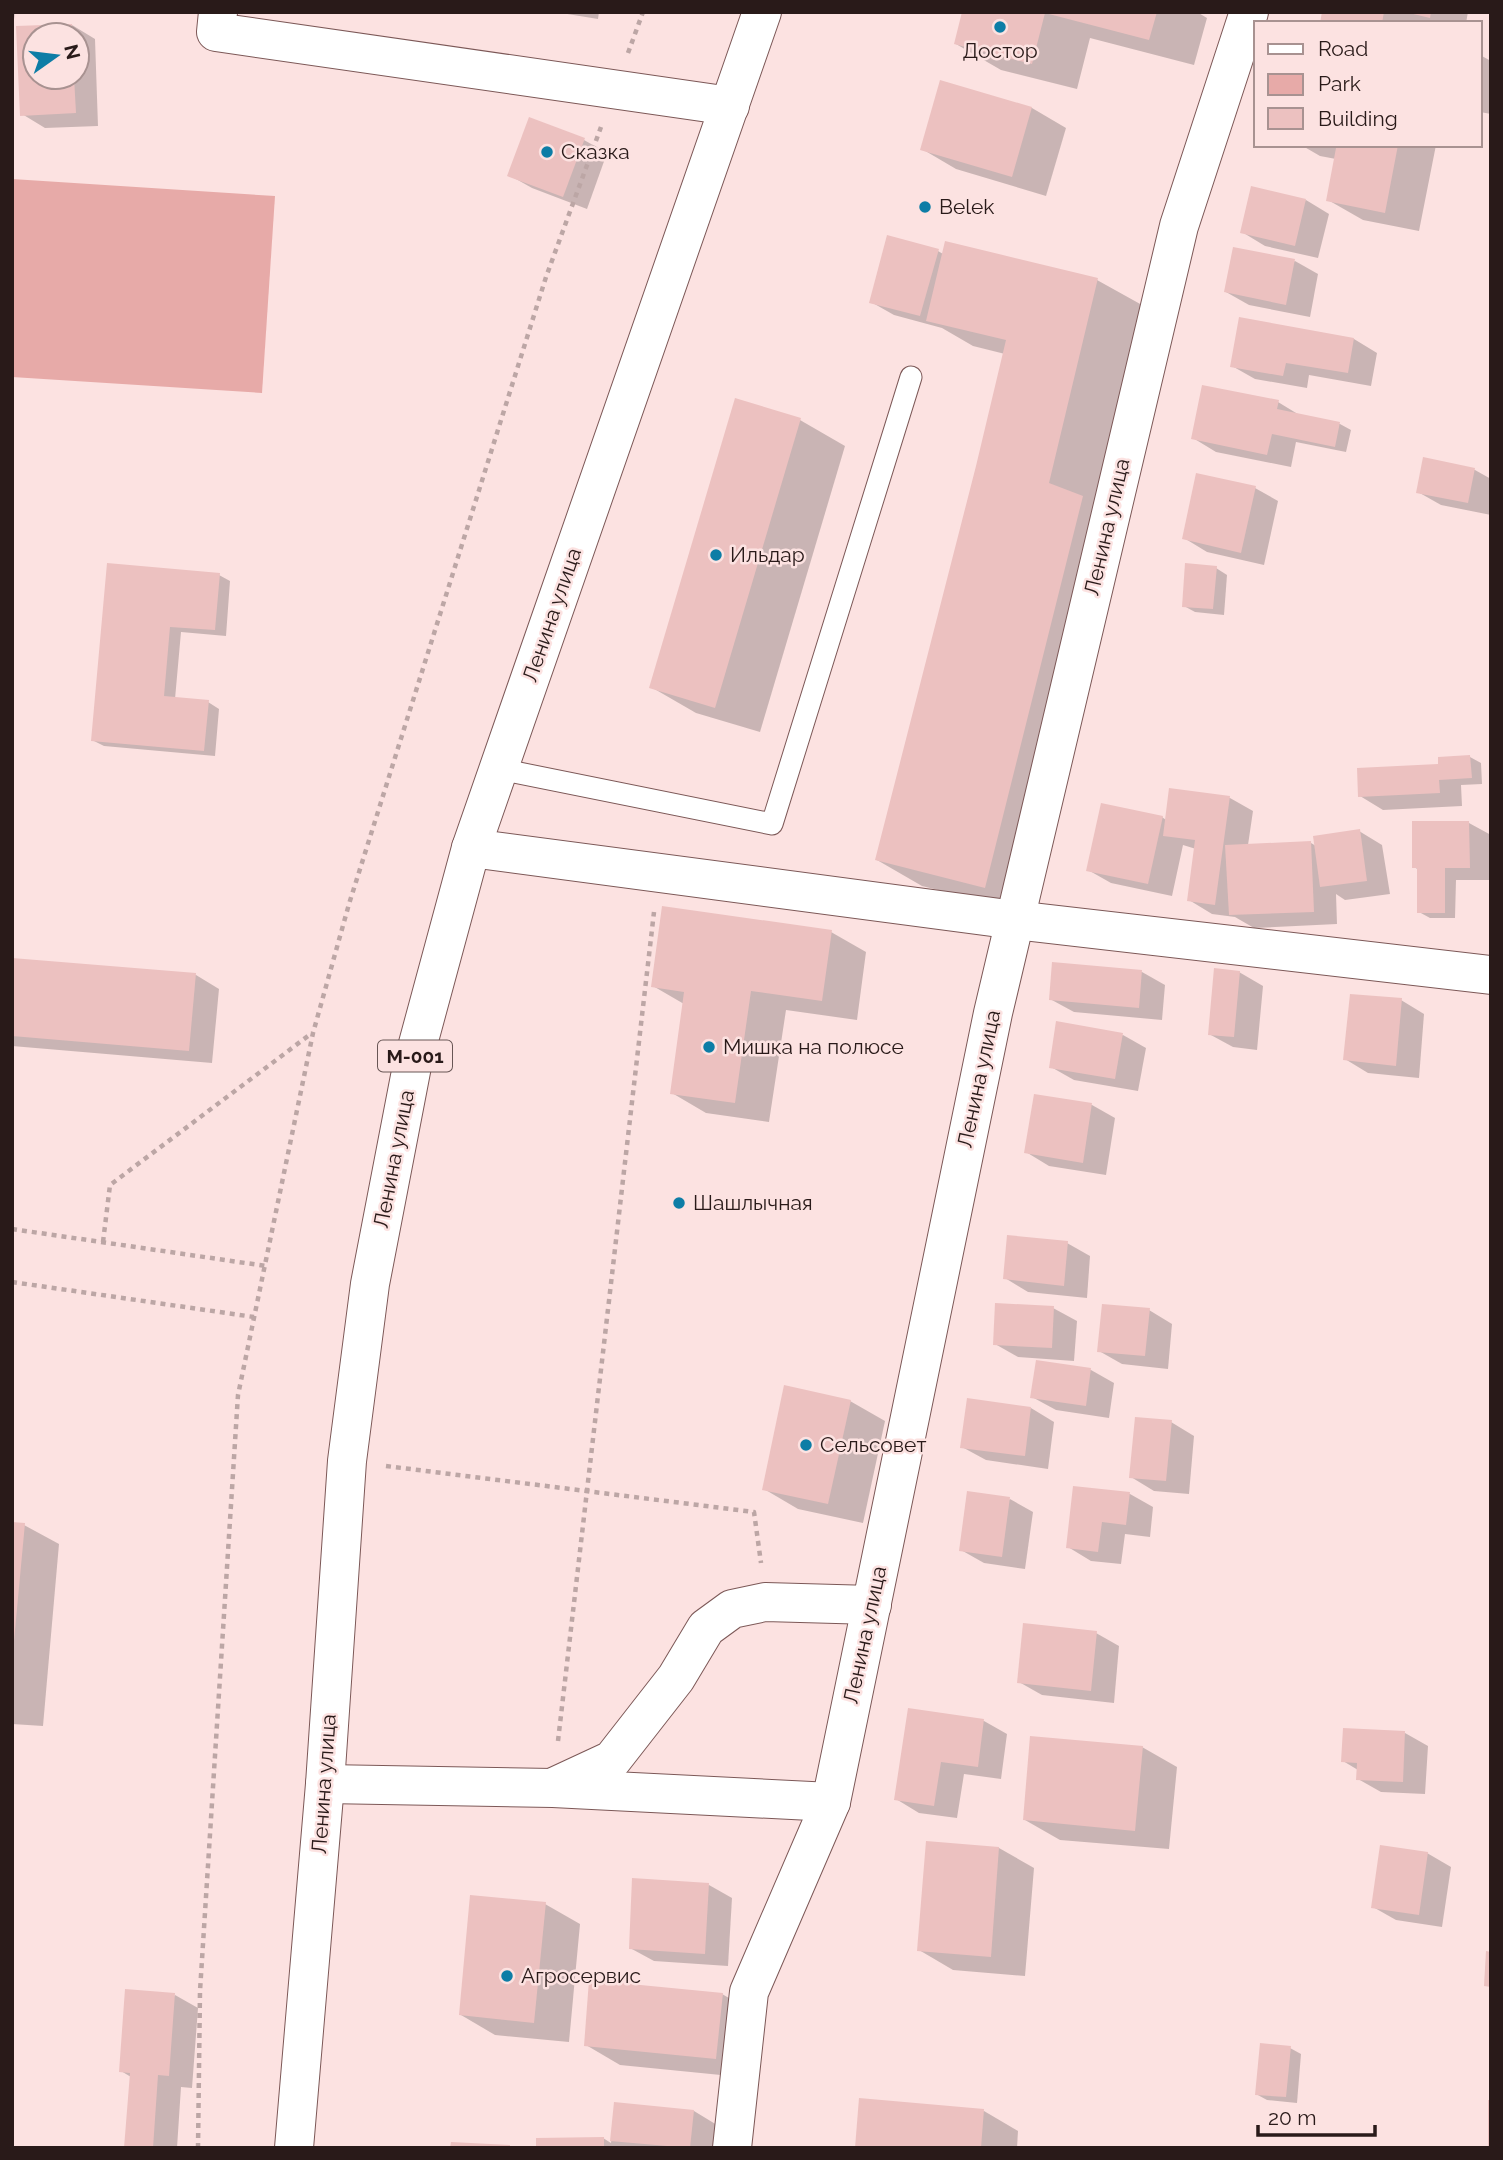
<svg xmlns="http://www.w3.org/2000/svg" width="1503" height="2160" viewBox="0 0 1503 2160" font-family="Raleway,sans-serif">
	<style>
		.green { fill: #e7aaa8 }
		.shadow { fill: #0003; fill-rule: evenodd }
		.building { fill: #ecc1c0 }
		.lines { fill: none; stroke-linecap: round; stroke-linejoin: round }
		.service-casing { stroke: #7c5857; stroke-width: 23 }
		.minor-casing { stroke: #7c5857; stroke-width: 40 }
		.primary-casing { stroke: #7c5857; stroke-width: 40 }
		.path { stroke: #bca6a5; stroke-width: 4.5; stroke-dasharray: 5 5; stroke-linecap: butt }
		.service { stroke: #fff; stroke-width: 21 }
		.minor { stroke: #fff; stroke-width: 38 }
		.primary { stroke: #fff; stroke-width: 38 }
		.poi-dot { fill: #0d7da6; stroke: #fce2e1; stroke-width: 2.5 }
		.labels { text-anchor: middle; stroke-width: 5; stroke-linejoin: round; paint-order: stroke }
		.shield { fill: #fce2e1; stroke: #685655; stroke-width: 2 }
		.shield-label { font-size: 19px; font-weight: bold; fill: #291a19 }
		.poi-label { font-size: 21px; fill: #291a19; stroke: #fce2e1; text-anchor: start }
		.street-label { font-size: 21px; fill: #291a19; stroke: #fce2e1 }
	</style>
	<rect width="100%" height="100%" fill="#fce2e1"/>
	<path class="green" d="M12,179l263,17 -13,197 -250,-16z"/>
	<g class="shadow">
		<path d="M12,12h3l-3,23z"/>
		<path d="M555,12h44l-1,7z"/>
		<path d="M964,12h233l10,6 -13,47 -104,-27 -13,51 -76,-19 -45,-26z"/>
		<path d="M1324,12h144l-2,11h-144z"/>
		<path d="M72,25l23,14 3,87 -53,2 -23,-14 -4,-87zM35,35h42v42h-42z"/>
		<path d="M1480,55l11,6v53l-11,-2z"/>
		<path d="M941,82l91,26 34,20 -20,68 -90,-27 -34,-20z"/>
		<path d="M584,140l23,13 -20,56 -55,-21 -23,-13z"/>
		<path d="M1301,145h135l-17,86 -56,-11 -35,-20 8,-41 -16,-3z"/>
		<path d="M1306,200l23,14 -11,44 -53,-12 -23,-14z"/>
		<path d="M938,251l5,3 154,26 45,25 -112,608 -108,-27 -45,-26 128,-506 -32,-8 -31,-18 -48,-13 -23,-13z"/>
		<path d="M1295,261l23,13 -8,43 -61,-12 -23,-13z"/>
		<path d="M1354,339l23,14 -6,33 -62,-11 -2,13 -52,-9 -23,-13z"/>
		<path d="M1278,402l23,14 39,8 11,6 -5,22 -50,-10 -5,25 -75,-15 -23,-14z"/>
		<path d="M800,420l45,26 -85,286 -64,-19 -45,-26z"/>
		<path d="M1424,459l51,11 16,9v36l-50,-10 -23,-13z"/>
		<path d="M1255,488l23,13 -14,64 -57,-13 -23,-14z"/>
		<path d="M108,564l111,11 11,6 -4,55 -45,-4 -6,67 33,3 11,7 -4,47 -111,-10 -12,-6z"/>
		<path d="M1216,568l11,7 -3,40 -29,-3 -11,-6z"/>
		<path d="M1470,757l11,6 1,21 -21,1 1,21 -79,4 -23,-14 77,-30z"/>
		<path d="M1170,790l60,8 23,13 -5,34 63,-2 5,3 43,-15 23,14 8,49 -45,6 -9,-6 1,30 -83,4 -19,-11 -23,-3 -23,-14 7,-51 -13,-4 -11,51 -61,-13 -23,-13 74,-53 4,3z"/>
		<path d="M1469,823l22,12v45h-35l-1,38h-25l-11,-6v-42l-5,-3z"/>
		<path d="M831,932l35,20 -9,68 -71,-10 -17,112 -63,-9 -34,-20 12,-89 -31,-18z"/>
		<path d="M12,960l184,15 23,14 -7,74 -200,-17z"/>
		<path d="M1053,964l89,8 23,13 -3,35 -88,-8 -24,-13z"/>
		<path d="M1239,972l24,14 -6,64 -24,-3 -24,-13z"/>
		<path d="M1401,1000l23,14 -5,64 -51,-5 -23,-14z"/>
		<path d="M1123,1035l23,13 -8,43 -64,-11 -23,-13z"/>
		<path d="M1035,1096l57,9 23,13 -9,57 -57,-9 -23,-14z"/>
		<path d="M1067,1243l23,13 -3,42 -59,-6 -23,-14z"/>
		<path d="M1053,1308l24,13 -3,40 -56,-4 -23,-13z"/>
		<path d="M1149,1310l23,14 -4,45 -46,-5 -23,-13z"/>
		<path d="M1037,1362l54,8 23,13 -5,35 -53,-8 -24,-13z"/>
		<path d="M850,1401l35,20 -22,102 -65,-14 -34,-20z"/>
		<path d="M1031,1408l23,14 -6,47 -62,-9 -24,-13z"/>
		<path d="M1171,1422l23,14 -5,58 -35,-3 -23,-14z"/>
		<path d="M1075,1488l55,6 23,13 -3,30 -25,-3 -4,30 -30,-3 -23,-14z"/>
		<path d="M1010,1499l23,13 -8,57 -41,-6 -23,-13z"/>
		<path d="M12,1523l12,2 35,19 -16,182 -31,-2z"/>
		<path d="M1096,1633l23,13 -5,57 -72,-8 -23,-13z"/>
		<path d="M909,1710l75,11 23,13 -6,45 -37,-5 -7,44 -38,-5 -23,-14z"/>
		<path d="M1405,1733l23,13 -3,48 -44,-2 -23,-13v-9l-15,-9z"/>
		<path d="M1142,1747l35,20 -8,82 -109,-9 -35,-20z"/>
		<path d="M927,1843l72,5 35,20 -9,108 -72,-6 -34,-20z"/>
		<path d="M1427,1853l24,14 -9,60 -46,-7 -23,-13z"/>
		<path d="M709,1885l23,13 -4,68 -74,-5 -24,-13z"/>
		<path d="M545,1904l35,20 -11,118 -74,-7 -34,-20z"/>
		<path d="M722,1994l35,20 -6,64 -131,-13 -34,-20z"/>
		<path d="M175,1995l23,13 -6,80 -11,-1 -4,61h-51l5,-71 -10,-6z"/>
		<path d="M1290,2048l11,6 -4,49 -30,-3 -11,-6z"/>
		<path d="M615,2104l79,7 23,14 -2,23h-177l65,-10 8,5z"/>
		<path d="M984,2111l34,20 -1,17h-160z"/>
	</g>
	<g class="building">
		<path d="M962,12h195l-8,28 -104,-27 -13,51 -78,-20z"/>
		<path d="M1322,12h62l-2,11h-62z"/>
		<path d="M1405,12h26l-1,6z"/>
		<path d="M72,24l1,11h-38v42h39l2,36 -56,3 -4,-90z"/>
		<path d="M940,80l92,27 -20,70 -92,-27z"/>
		<path d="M529,117l56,21 -22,59 -56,-21z"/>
		<path d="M1330,145h68l-13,68 -59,-12 10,-53z"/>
		<path d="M1251,186l55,13 -11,47 -55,-13z"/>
		<path d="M887,235l52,14 -19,67 -51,-13z"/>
		<path d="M945,241l153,37 -49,205 34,13 -98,392 -110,-28 101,-394 30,-126 -80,-19z"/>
		<path d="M1233,247l62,12 -9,46 -62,-13z"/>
		<path d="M1239,317l115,21 -6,35 -62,-10 -3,13 -53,-9z"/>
		<path d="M1202,385l77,15 -2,9 63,13 -5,25 -63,-13 -5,21 -76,-16z"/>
		<path d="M735,398l66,20 -86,290 -66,-20z"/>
		<path d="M1423,457l52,11 -7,35 -52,-10z"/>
		<path d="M1196,473l60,13 -15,67 -59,-14z"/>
		<path d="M107,563l113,10 -5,57 -45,-3 -6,69 45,4 -5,51 -113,-10z"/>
		<path d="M1185,563l32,3 -4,43 -31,-2z"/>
		<path d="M1470,755l2,23 -33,2 1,13 -82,4 -1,-29 81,-4v-7z"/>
		<path d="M1169,788l61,8 -15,109 -28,-4 8,-61 -32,-4z"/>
		<path d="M1101,803l62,13 -15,68 -62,-13z"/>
		<path d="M1412,821h57l1,47h-25v45h-28v-45h-5z"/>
		<path d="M1360,829l7,52 -47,6 -7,-51z"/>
		<path d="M1311,841l3,71 -85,3 -4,-70z"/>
		<path d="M662,906l170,24 -10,71 -71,-10 -16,112 -65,-9 14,-102 -33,-5z"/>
		<path d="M12,958l184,15 -7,78 -177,-15z"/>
		<path d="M1052,962l90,8 -3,38 -90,-8z"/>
		<path d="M1214,968l26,3 -6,66 -26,-2z"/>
		<path d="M1350,994l52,4 -6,68 -53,-6z"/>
		<path d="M1056,1021l67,12 -8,46 -66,-11z"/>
		<path d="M1034,1094l58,9 -9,60 -59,-10z"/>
		<path d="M1007,1235l61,6 -4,45 -61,-7z"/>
		<path d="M995,1303l59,3 -2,42 -59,-3z"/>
		<path d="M1102,1304l48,4 -5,48 -48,-4z"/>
		<path d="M1036,1360l55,8 -5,38 -56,-8z"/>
		<path d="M784,1385l67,15 -23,104 -66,-14z"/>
		<path d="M967,1398l64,9 -6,49 -65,-8z"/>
		<path d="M1135,1417l37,3 -6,61 -37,-3z"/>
		<path d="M1073,1486l57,6 -4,33 -24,-3 -4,30 -32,-4z"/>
		<path d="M967,1491l43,6 -8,60 -43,-6z"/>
		<path d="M12,1522l13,1 -11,118h-2z"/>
		<path d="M1023,1623l74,8 -6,60 -74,-8z"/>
		<path d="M908,1708l76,11 -6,48 -37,-5 -7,44 -40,-6z"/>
		<path d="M1343,1728l62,3 -2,51 -47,-2 1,-17 -16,-1z"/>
		<path d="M1030,1736l113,10 -8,85 -112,-11z"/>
		<path d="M926,1841l73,6 -8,110 -74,-6z"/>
		<path d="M1380,1845l48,7 -9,63 -48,-7z"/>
		<path d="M632,1878l77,5 -4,71 -76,-5z"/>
		<path d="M470,1895l76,7 -12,121 -75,-8z"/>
		<path d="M1486,1951l5,1v35l-7,-1z"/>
		<path d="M589,1980l134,13 -7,66 -132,-13z"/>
		<path d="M125,1989l50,4 -6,83 -11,-1 -5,73h-29l6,-75 -11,-1z"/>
		<path d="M1260,2043l31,3 -5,51 -31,-2z"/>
		<path d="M859,2098l125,11 -3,39h-126z"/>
		<rect x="1488" y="2100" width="3" height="48"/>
		<path d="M614,2102l80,8 -4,38 -80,-7z"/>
		<path d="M604,2137v11h-68v-10z"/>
		<path d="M451,2142l59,3v3h-60z"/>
	</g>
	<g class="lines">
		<defs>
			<path id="service" d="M499,769l273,55 139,-447"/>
			<g id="minor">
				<path d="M218,12l-2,20 514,74"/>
				<path d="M471,848l544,72 476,55"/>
				<path d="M325,1784l228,4 278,14"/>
				<path d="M556,1786l56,-26 64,-82 30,-50 26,-19 33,-7 107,3"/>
				<path d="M732,2148l17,-156 82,-190 162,-789 22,-93 164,-694 70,-214"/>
			</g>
			<path id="primary" d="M294,2148l31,-364 22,-323 23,-177 42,-218 59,-218 291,-836"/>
		</defs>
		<use href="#service" class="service-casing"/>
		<use href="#minor" class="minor-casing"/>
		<use href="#primary" class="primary-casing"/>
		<g class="path">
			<path d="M628,53l15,-41"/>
			<path d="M12,1229l254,37"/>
			<path d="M103,1242l7,-57 202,-152"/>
			<path d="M12,1282l242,35"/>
			<path d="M386,1466l368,46 7,51"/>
			<path d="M558,1741l96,-829"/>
			<path d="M198,2148l2,-157 38,-596 75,-362 36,-129 197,-627 55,-150"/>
		</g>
		<use href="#service" class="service"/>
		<use href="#minor" class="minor"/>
		<use href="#primary" class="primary"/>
	</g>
	<g class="poi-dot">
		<circle cx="1000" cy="27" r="7"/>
		<circle cx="547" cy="152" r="7"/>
		<circle cx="925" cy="207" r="7"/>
		<circle cx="716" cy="555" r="7"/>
		<circle cx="709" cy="1047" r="7"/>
		<circle cx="679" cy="1203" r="7"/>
		<circle cx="806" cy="1445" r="7"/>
		<circle cx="507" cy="1976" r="7"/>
	</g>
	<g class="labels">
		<rect class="shield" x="378" y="1040.5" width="74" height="31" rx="5"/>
		<g class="shield-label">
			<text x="415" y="1063">М-001</text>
		</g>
		<g class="poi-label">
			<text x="1000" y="58" text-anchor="middle">Достор</text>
			<text x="561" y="159">Сказка</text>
			<text x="939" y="214">Belek</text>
			<text x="730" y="562">Ильдар</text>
			<text x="723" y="1054">Мишка на полюсе</text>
			<text x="693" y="1210">Шашлычная</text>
			<text x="820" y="1452">Сельсовет</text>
			<text x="521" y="1983">Агросервис</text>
		</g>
		<g class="street-label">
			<text transform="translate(1107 527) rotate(-77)" y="7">Ленина улица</text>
			<text transform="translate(552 615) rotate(-71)" y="7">Ленина улица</text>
			<text transform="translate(979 1079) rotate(-78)" y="7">Ленина улица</text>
			<text transform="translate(394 1159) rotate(-79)" y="7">Ленина улица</text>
			<text transform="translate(865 1635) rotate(-78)" y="7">Ленина улица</text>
			<text transform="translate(324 1784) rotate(-86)" y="7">Ленина улица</text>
		</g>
	</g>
	<rect width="1503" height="2160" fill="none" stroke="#291a19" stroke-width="28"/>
	<rect x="1254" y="21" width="228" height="126" fill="#fce2e1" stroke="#a89291" stroke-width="2"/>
	<rect x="1268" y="44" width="35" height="10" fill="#ffffff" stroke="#a89291" stroke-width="2"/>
	<text x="1318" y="56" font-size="21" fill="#291a19">Road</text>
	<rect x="1268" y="74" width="35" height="21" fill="#e7aaa8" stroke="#a89291" stroke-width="2"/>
	<text x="1318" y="91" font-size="21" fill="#291a19">Park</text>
	<rect x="1268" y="108" width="35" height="21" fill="#ecc1c0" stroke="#a89291" stroke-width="2"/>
	<text x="1318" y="126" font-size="21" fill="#291a19">Building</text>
	<g transform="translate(56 56) rotate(76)"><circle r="33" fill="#fce2e1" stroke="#a89291" stroke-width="2"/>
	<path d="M0-5L12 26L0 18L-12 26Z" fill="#0d7da6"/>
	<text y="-10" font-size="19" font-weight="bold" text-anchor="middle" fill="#291a19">N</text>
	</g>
	<path d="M1258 2125v10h117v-10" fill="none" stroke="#291a19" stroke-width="3.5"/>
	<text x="1268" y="2125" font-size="21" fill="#291a19" stroke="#fce2e1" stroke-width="5" paint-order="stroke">20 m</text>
</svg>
